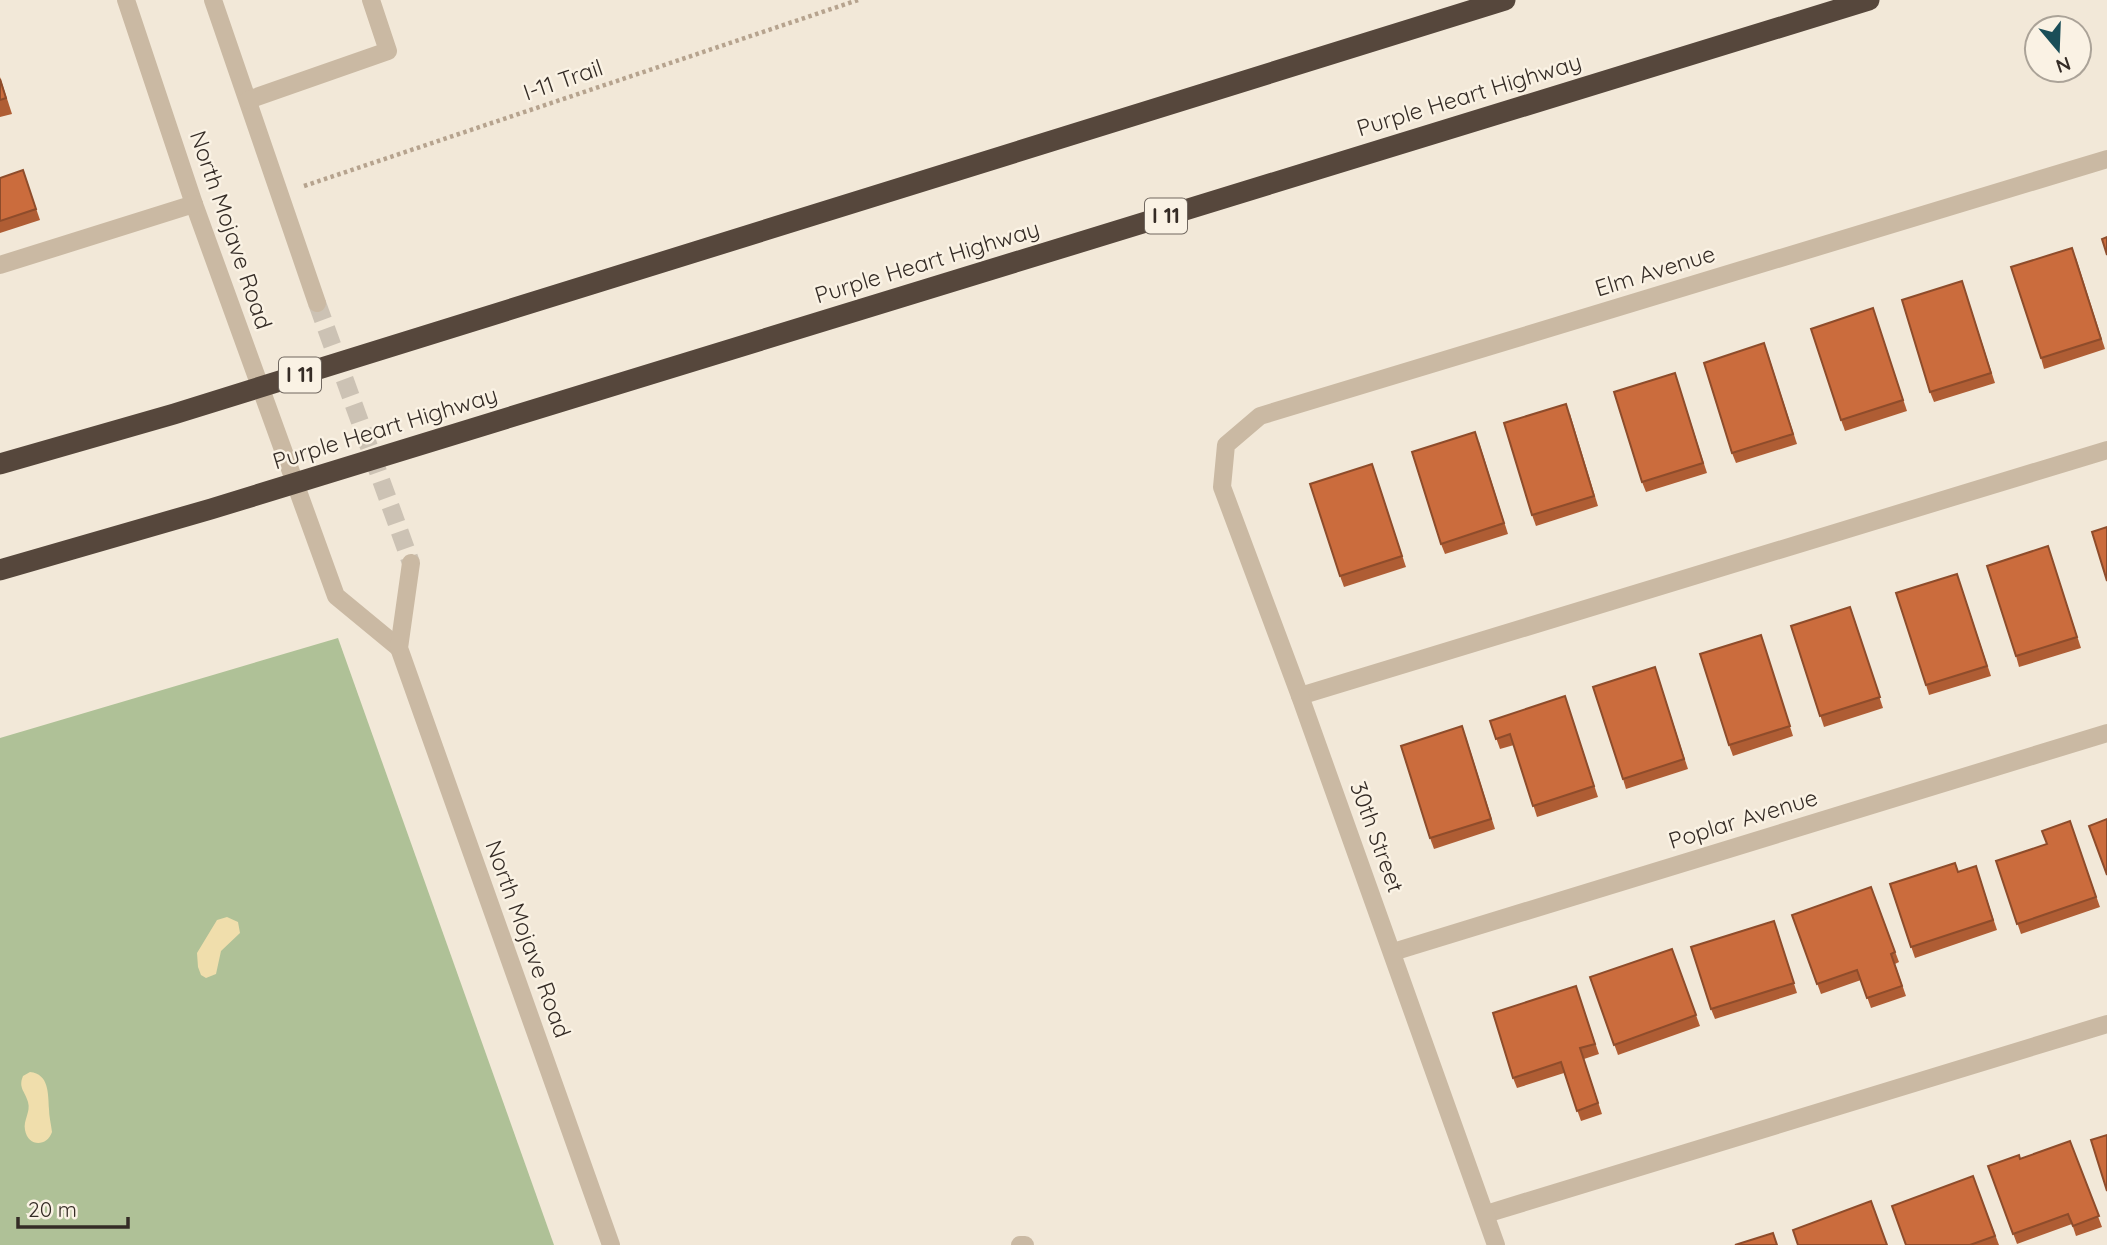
<svg xmlns="http://www.w3.org/2000/svg" width="2107" height="1245" viewBox="0 0 2107 1245" font-family="Quicksand,sans-serif">
	<style>
		.green { fill: #afc197 }
		.sand { fill: #f0deac }
		.lines { fill: none; stroke-linecap: round; stroke-linejoin: round }
		.minor-tunnel { stroke: #ccc2b4; stroke-width: 18; stroke-dasharray: 18 9; stroke-linecap: butt }
		.path { stroke: #b6a38e; stroke-width: 4.5; stroke-dasharray: 3.5 3.5; stroke-linecap: butt }
		.minor { stroke: #cab9a3; stroke-width: 18 }
		.highway { stroke: #56473c; stroke-width: 21 }
		.wall { fill: #af5d34 }
		.building { fill: #cb6c3d; stroke: #8e4c2b; stroke-width: 2 }
		.labels { text-anchor: middle; stroke-width: 5; stroke-linejoin: round; paint-order: stroke }
		.shield { fill: #faf2e4; stroke: #70675f; stroke-width: 2 }
		.shield-label { font-size: 21px; font-weight: bold; fill: #352c26 }
		.street-label { font-size: 23px; fill: #352c26; stroke: #faf2e4 }
	</style>
	<rect width="100%" height="100%" fill="#f2e8d8"/>
	<path class="green" d="M338,638l216,607h-554v-507z"/>
	<g class="sand">
		<path d="M227,917l11,5 2,11 -19,18 -5,23 -10,4 -5,-3 -3,-8 -1,-14 20,-33z"/>
		<path d="M30,1072c19,2 18,21 19,37 0,7 2,15 3,23 -5,15 -24,15 -27,-2 -2,-10 6,-18 3,-28 -3,-11 -10,-14 -5,-26z"/>
	</g>
	<g class="lines">
		<path class="minor-tunnel" d="M317,303l94,260"/>
		<path class="path" d="M304,186l554,-186"/>
		<g class="minor">
			<path d="M126,0l68,204 142,392 63,52"/>
			<path d="M213,0l104,303"/>
			<path d="M248,100l140,-49 -17,-51"/>
			<path d="M0,265l194,-61"/>
			<path d="M411,563l-12,85 212,597"/>
			<path d="M1300,696l807,-246"/>
			<path d="M1393,952l714,-219"/>
			<path d="M1486,1214l621,-190"/>
			<path d="M1020,1245h5"/>
			<path d="M1496,1245l-196,-549 -78,-209 4,-42 34,-29 847,-257"/>
		</g>
		<g class="highway">
			<path d="M0,464l174,-50 1331,-414"/>
			<path d="M0,570l211,-61 1658,-509"/>
		</g>
	</g>
	<g class="wall">
		<path d="M0,77l12,37 -12,3z"/>
		<path d="M23,170l17,50 -40,13v-55z"/>
		<path d="M2076,258l29,91 -61,20 -3,-11z"/>
		<path d="M1962,281l33,102 -61,19 -4,-10z"/>
		<path d="M1873,308l34,103 -62,20 -4,-11z"/>
		<path d="M1768,354l29,90 -61,19 -4,-10z"/>
		<path d="M1675,373l32,100 -61,19 -4,-10z"/>
		<path d="M1570,414l28,92 -62,20 -4,-11z"/>
		<path d="M1479,442l29,92 -63,20 -4,-10z"/>
		<path d="M1372,464l34,103 -62,20 -4,-11z"/>
		<path d="M2048,546l33,102 -62,19 -3,-11z"/>
		<path d="M1957,574l34,102 -62,19 -3,-10z"/>
		<path d="M1850,607l33,101 -59,19 -33,-101z"/>
		<path d="M1761,635l32,101 -60,20 -4,-11z"/>
		<path d="M1655,667l33,102 -62,20 -3,-10z"/>
		<path d="M1565,696l33,101 -61,20 -23,-72 -14,4 -10,-28z"/>
		<path d="M1466,737l29,92 -61,20 -4,-11z"/>
		<path d="M2070,821l30,86 -79,27 -25,-73 51,-17z"/>
		<path d="M1976,866l21,64 -82,28 -25,-74 68,-12z"/>
		<path d="M1871,887l28,75 -4,2 11,32 -35,12 -10,-28 -40,14 -29,-79z"/>
		<path d="M1774,921l23,72 -82,26 -4,-10z"/>
		<path d="M1672,949l28,77 -82,29 -28,-78z"/>
		<path d="M1576,986l23,68 -15,5 18,55 -21,7 -17,-48 -47,15 -4,-10z"/>
		<path d="M2070,1141l32,86 -26,9 -4,-12 -55,20 -29,-78 32,-7z"/>
		<path d="M1973,1176l26,69h-93z"/>
	</g>
	<g class="building">
		<path d="M0,79l6,19 -6,2z"/>
		<path d="M23,170l13,39 -36,12v-43z"/>
		<path d="M2107,237v18l-5,-16z"/>
		<path d="M2072,248l29,91 -60,19 -30,-91z"/>
		<path d="M1962,281l29,92 -61,19 -28,-92z"/>
		<path d="M1873,308l30,92 -62,20 -30,-91z"/>
		<path d="M1764,343l29,91 -61,19 -28,-90z"/>
		<path d="M1675,373l28,90 -61,19 -28,-90z"/>
		<path d="M1566,404l28,92 -62,19 -28,-92z"/>
		<path d="M1475,432l29,91 -63,21 -29,-92z"/>
		<path d="M1372,464l30,92 -62,20 -30,-92z"/>
		<path d="M2107,527v54l-15,-49z"/>
		<path d="M2048,546l29,91 -61,19 -29,-90z"/>
		<path d="M1957,574l30,92 -61,19 -30,-92z"/>
		<path d="M1850,607l30,90 -60,19 -29,-90z"/>
		<path d="M1761,635l29,91 -61,19 -29,-91z"/>
		<path d="M1655,667l29,92 -61,20 -30,-92z"/>
		<path d="M1565,696l29,90 -61,20 -23,-72 -14,5 -6,-18z"/>
		<path d="M1462,726l29,93 -61,19 -29,-92z"/>
		<path d="M2107,819v56l-18,-49z"/>
		<path d="M2070,821l26,76 -79,27 -21,-63 51,-17 -5,-13z"/>
		<path d="M1955,863l3,9 18,-6 17,54 -82,27 -21,-63z"/>
		<path d="M1871,887l24,65 -4,2 11,32 -35,12 -10,-28 -40,14 -25,-69z"/>
		<path d="M1774,921l20,62 -83,26 -20,-62z"/>
		<path d="M1672,949l24,66 -82,30 -24,-68z"/>
		<path d="M1576,986l19,58 -15,4 18,55 -21,8 -16,-49 -48,16 -20,-65z"/>
		<path d="M2107,1135v56l-16,-51z"/>
		<path d="M2070,1141l29,75 -26,10 -5,-12 -55,20 -25,-68 31,-11 1,4z"/>
		<path d="M1973,1176l22,60 -25,9h-64l-14,-39z"/>
		<path d="M1871,1201l16,44h-89l-5,-15z"/>
		<path d="M1773,1233l4,12h-42z"/>
	</g>
	<g class="labels">
		<g class="shield">
			<rect x="1145" y="198.5" width="42" height="35" rx="5"/>
			<rect x="279" y="357.5" width="42" height="35" rx="5"/>
		</g>
		<g class="shield-label">
			<text x="1166" y="223">I 11</text>
			<text x="300" y="382">I 11</text>
		</g>
		<g class="street-label">
			<text transform="translate(563 80) rotate(-19)" y="8">I-11 Trail</text>
			<text transform="translate(1469 95) rotate(-17)" y="8">Purple Heart Highway</text>
			<text transform="translate(231 230) rotate(71)" y="8">North Mojave Road</text>
			<text transform="translate(927 262) rotate(-17)" y="8">Purple Heart Highway</text>
			<text transform="translate(1655 271) rotate(-17)" y="8">Elm Avenue</text>
			<text transform="translate(385 428) rotate(-17)" y="8">Purple Heart Highway</text>
			<text transform="translate(1743 819) rotate(-17)" y="8">Poplar Avenue</text>
			<text transform="translate(1377 837) rotate(70)" y="8">30th Street</text>
			<text transform="translate(528 939) rotate(70)" y="8">North Mojave Road</text>
		</g>
	</g>
	<g transform="translate(2058 49) rotate(161)"><circle r="33" fill="#faf2e4" stroke="#aba398" stroke-width="2"/>
	<path d="M0-5L12 26L0 18L-12 26Z" fill="#1a4e58"/>
	<text y="-10" font-size="19" font-weight="bold" text-anchor="middle" fill="#352c26">N</text>
	</g>
	<path d="M18 1217v10h110v-10" fill="none" stroke="#352c26" stroke-width="3.5"/>
	<text x="28" y="1217" font-size="21" fill="#352c26" stroke="#faf2e4" stroke-width="5" paint-order="stroke">20 m</text>
</svg>
